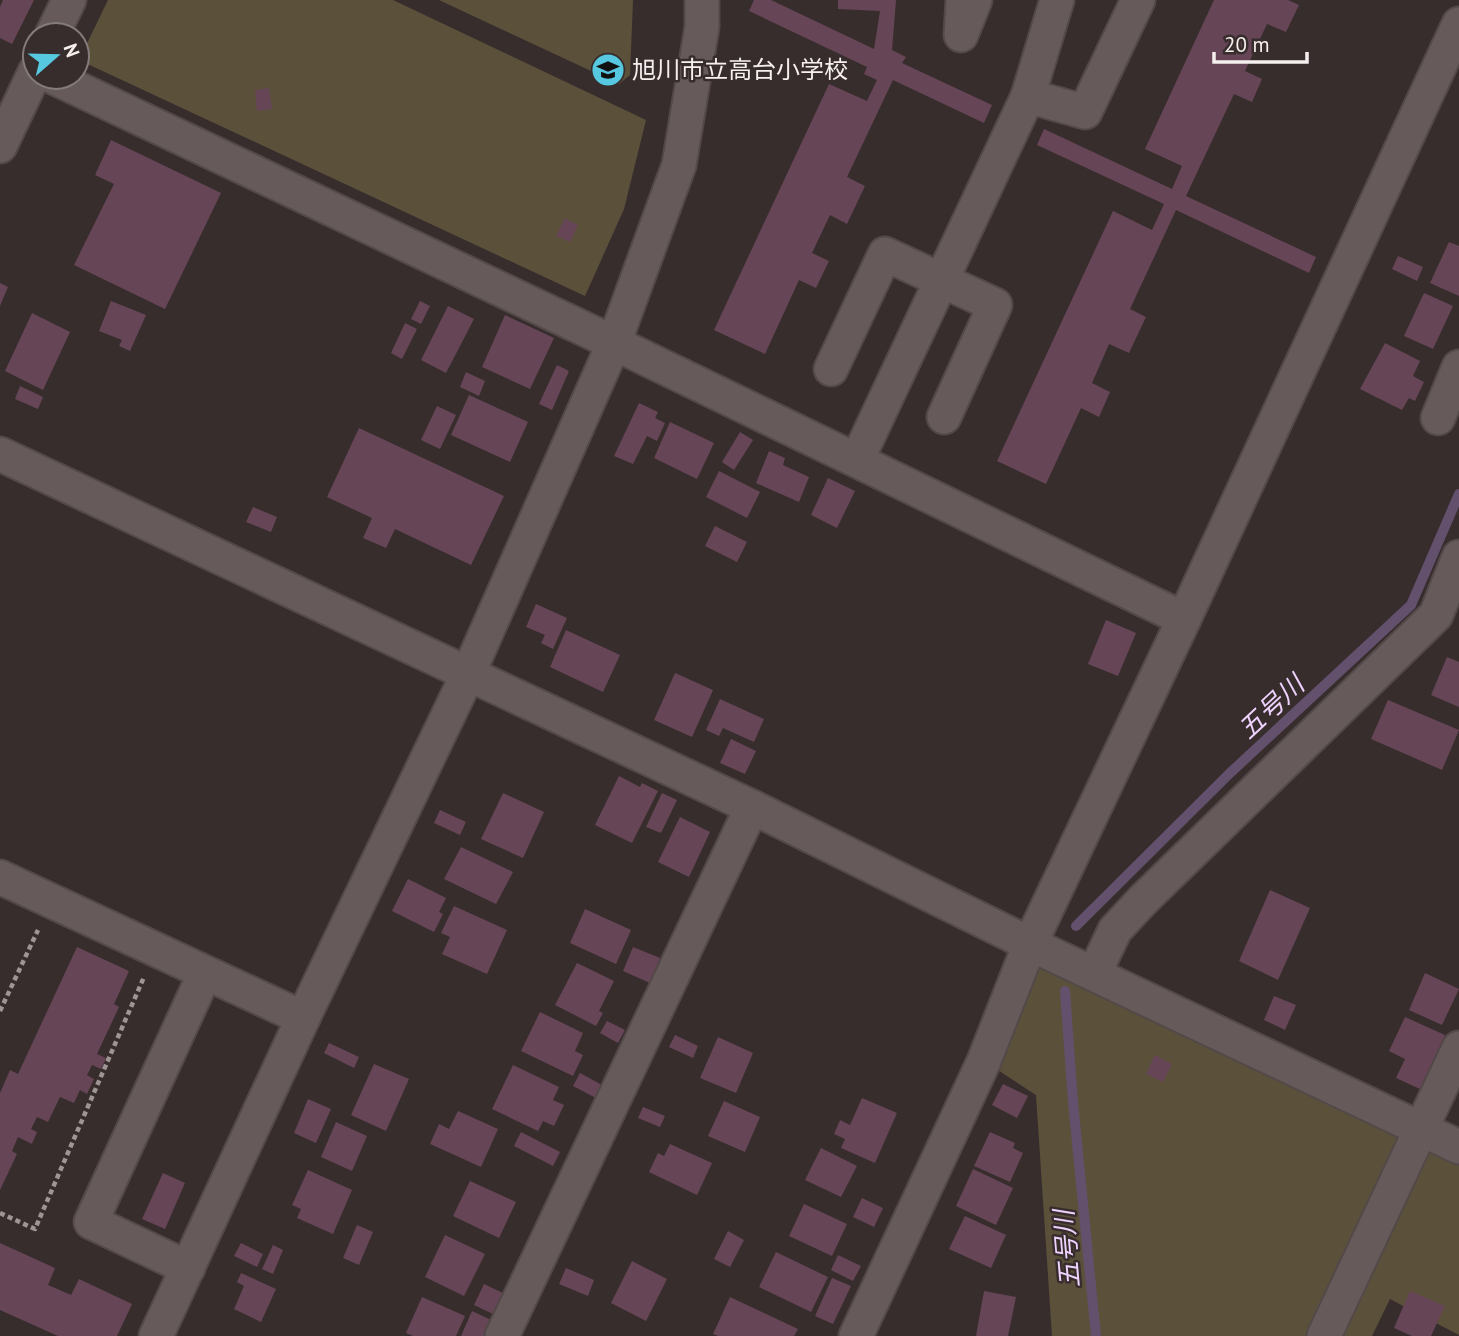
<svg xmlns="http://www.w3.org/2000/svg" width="1459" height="1336" viewBox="0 0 1459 1336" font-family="'PT Sans','Noto Sans JP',sans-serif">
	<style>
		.green { fill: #5b513a }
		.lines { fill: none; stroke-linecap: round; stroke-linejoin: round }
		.stream { stroke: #63506d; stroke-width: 10 }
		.building { fill: #664556 }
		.minor-casing { stroke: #534949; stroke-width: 37 }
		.path { stroke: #9e9595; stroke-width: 4.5; stroke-dasharray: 5 3.5; stroke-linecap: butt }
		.minor { stroke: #665a5a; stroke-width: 33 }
		.labels { text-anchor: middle; stroke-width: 5; stroke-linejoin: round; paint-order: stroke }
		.poi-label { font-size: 24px; fill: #f6efef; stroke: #382d2d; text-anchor: start }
		.water-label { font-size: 26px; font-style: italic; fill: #efd3ff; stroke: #382d2d }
	</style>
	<rect width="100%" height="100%" fill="#382d2d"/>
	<g class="green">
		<path d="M108,0h285l253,120 -22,89 -39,87 -506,-236z"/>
		<path d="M439,0h194l-3,75 -11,9z"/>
		<path d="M1030,944l429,202v189l-69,-36 -18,37h-320l-16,-241 -52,-34z"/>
	</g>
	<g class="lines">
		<g class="stream">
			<path d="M1076,926l154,-153 181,-168 48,-111"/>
			<path d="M1065,991l8,111 23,234"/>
		</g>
	</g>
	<g class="building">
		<path d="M3,0h31l-22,44 -12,-6v-31z"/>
		<path d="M754,0h17l103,49 6,-38 -42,-2v-9h58l-4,50 14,7 -4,6 90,42 -8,18 -91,-43 -46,97 18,9 -18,38 -17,-9 -18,38 17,8 -13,27 -17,-8 -34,74 -51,-24 115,-246 38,17 10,-21 -13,-6 3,-7 -118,-56z"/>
		<path d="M1214,0h74l11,5 -13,27 -19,-8 -22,47 17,8 -10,23 -18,-8 -48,102 130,61 -7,16 -133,-63 -46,99 16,8 -17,36 -20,-9 -17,39 18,9 -11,25 -18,-9 -35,76 -49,-23 116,-250 39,19 12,-26 -127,-59 7,-16 128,60 10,-23 -37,-17z"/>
		<path d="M269,88l3,21 -15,2 -2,-21z"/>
		<path d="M111,140l110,53 -56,116 -91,-44 40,-81 -19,-9z"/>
		<path d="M565,218l13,7 -8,17 -14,-6z"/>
		<path d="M1449,242l10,4v50l-29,-13z"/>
		<path d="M1398,256l25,11 -6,14 -25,-12z"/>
		<path d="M0,283l8,4 -8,19z"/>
		<path d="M1424,293l29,13 -20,43 -29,-13z"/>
		<path d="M111,301l35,14 -16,36 -11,-5 3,-6 -23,-9z"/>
		<path d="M420,301l10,5 -9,18 -10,-5z"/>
		<path d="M448,306l26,13 -28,54 -25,-13z"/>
		<path d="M32,313l38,19 -27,58 -38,-19z"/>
		<path d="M505,315l49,23 -24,51 -48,-22z"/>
		<path d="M405,323l12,6 -15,30 -11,-6z"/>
		<path d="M1385,343l35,18 -7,15 11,6 -9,19 -6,-3 -7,12 -42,-21z"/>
		<path d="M557,365l12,6 -17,39 -13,-6z"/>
		<path d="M466,372l19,9 -6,15 -19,-9z"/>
		<path d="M20,386l23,11 -5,12 -23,-10z"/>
		<path d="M469,395l59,27 -18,40 -59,-27z"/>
		<path d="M639,403l19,9 -3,6 10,5 -8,18 -10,-5 -14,28 -19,-8z"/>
		<path d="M437,406l19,9 -16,34 -19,-9z"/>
		<path d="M670,422l44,21 -17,36 -43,-21z"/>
		<path d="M359,428l145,68 -33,69 -76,-36 -9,19 -23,-10 9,-20 -45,-21z"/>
		<path d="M740,432l13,8 -19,30 -12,-8z"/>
		<path d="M769,451l16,7 -2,7 26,12 -10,25 -43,-19z"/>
		<path d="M719,471l41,21 -13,26 -41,-21z"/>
		<path d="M828,478l27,13 -18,37 -26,-13z"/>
		<path d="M253,507l24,10 -6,15 -25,-10z"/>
		<path d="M715,526l32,16 -10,20 -32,-16z"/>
		<path d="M536,604l31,14 -14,31 -12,-6 4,-8 -19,-8z"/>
		<path d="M1106,620l30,13 -18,43 -30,-12z"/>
		<path d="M566,630l54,25 -17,37 -53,-25z"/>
		<path d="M1447,657l12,5v45l-28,-12z"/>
		<path d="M675,673l38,17 -21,47 -38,-17z"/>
		<path d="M720,699l44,20 -10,23 -31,-14 -4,8 -13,-6z"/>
		<path d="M1388,700l71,30 -17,40 -71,-31z"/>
		<path d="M731,739l25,12 -11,23 -25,-11z"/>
		<path d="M619,776l21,11 2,-4 16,8 -26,52 -37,-18z"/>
		<path d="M503,793l41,19 -21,46 -42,-19z"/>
		<path d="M662,793l15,7 -16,33 -15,-6z"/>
		<path d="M440,810l26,12 -6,13 -26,-12z"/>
		<path d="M680,817l30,15 -21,45 -31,-15z"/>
		<path d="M461,847l52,25 -17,32 -52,-25z"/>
		<path d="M408,879l38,19 -7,14 4,2 -9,18 -42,-21z"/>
		<path d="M1270,890l40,18 -32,72 -39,-19z"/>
		<path d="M454,906l53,24 -20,44 -45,-20 8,-17 -9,-4z"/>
		<path d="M585,909l46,21 -15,34 -46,-21z"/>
		<path d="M77,947l52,24 -15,33 5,3 -22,47 9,4 -5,11 -9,-4 -5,10 7,4 -7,15 -7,-4 -6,13 -14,-6 -12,25 -11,-5 -6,12 6,3 -5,12 -14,-7 -6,14 5,3 -17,36v-97l10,-23 8,4z"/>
		<path d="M633,947l27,11 -10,25 -27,-12z"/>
		<path d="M577,963l37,18 -15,30 4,2 -7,13 -41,-21z"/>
		<path d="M1425,973l34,16 -17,36 -33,-15z"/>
		<path d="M1274,996l22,9 -11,25 -21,-10z"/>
		<path d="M540,1012l43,21 -8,18 8,4 -10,21 -52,-25z"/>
		<path d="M1405,1017l40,18 -25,54 -24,-11 9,-19 -16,-8z"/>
		<path d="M607,1021l18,9 -7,13 -18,-10z"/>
		<path d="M675,1035l23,11 -5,12 -24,-11z"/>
		<path d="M718,1037l35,16 -17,40 -36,-15z"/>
		<path d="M329,1043l30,14 -5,11 -30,-15z"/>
		<path d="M1155,1055l17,9 -9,18 -17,-8z"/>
		<path d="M374,1064l35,15 -23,52 -35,-16z"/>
		<path d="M513,1065l46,22 -6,13 11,5 -10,21 -11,-5 -5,10 -46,-22z"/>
		<path d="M580,1073l22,12 -6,13 -23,-12z"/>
		<path d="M1003,1084l25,12 -11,22 -25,-13z"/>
		<path d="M862,1098l35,15 -22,50 -34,-15 4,-9 -11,-5 6,-14 10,5z"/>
		<path d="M308,1099l23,10 -15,34 -22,-10z"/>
		<path d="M724,1101l36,16 -15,35 -37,-16z"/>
		<path d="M643,1107l22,9 -5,11 -22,-9z"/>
		<path d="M458,1111l40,18 -17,38 -51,-23 9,-20 10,5z"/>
		<path d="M336,1122l31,14 -15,35 -31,-14z"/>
		<path d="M521,1132l39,20 -7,14 -39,-20z"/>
		<path d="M990,1132l25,11 -2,5 10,5 -13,29 -36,-16z"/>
		<path d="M670,1144l42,19 -15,32 -48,-23 9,-19 6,3z"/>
		<path d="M821,1148l36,18 -16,31 -36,-17z"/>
		<path d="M973,1169l40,19 -17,37 -40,-19z"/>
		<path d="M308,1170l44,20 -19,44 -36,-16 4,-9 -9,-4z"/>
		<path d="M163,1173l22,10 -20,46 -23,-10z"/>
		<path d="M470,1181l46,21 -17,36 -46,-22z"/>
		<path d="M862,1198l21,10 -9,19 -21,-10z"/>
		<path d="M804,1204l43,20 -15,32 -43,-20z"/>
		<path d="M965,1216l41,19 -15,33 -42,-19z"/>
		<path d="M357,1225l16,7 -14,33 -16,-7z"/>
		<path d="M728,1231l16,9 -14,27 -16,-8z"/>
		<path d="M445,1235l40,19 -21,42 -39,-19z"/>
		<path d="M0,1243l55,25 -7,17 23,10 8,-16 53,25 -15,32h-59l-58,-26z"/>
		<path d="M241,1243l22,11 -6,13 -23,-11z"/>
		<path d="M273,1245l10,5 -10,24 -11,-5z"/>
		<path d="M776,1252l52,25 -17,35 -52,-25z"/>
		<path d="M838,1255l23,11 -8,15 -22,-11z"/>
		<path d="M632,1261l35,18 -21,42 -35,-18z"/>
		<path d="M566,1268l28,12 -6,16 -29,-12z"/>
		<path d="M241,1273l35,16 -15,33 -27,-13 10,-23 -7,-4z"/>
		<path d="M832,1278l19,8 -18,38 -18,-8z"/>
		<path d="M484,1284l21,10 -10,21 -21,-10z"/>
		<path d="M984,1291l32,6 -8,39h-32z"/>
		<path d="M1410,1291l35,15 -14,30h-19l-18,-8z"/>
		<path d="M422,1297l43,19 -9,20h-43l-7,-3z"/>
		<path d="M730,1297l68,32 -4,7h-76l-5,-2z"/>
		<path d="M472,1311l19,9 -7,16h-23z"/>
	</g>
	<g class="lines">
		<defs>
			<g id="minor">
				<path d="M963,0l-2,35 14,-35"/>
				<path d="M52,35l17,-35"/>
				<path d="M53,77l561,266 570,276"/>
				<path d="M1028,96l57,16 53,-112"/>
				<path d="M0,146l35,-74"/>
				<path d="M831,369l54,-115 110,51 -51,112"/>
				<path d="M1438,418l21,-51"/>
				<path d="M0,454l752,353 278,137 429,203"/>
				<path d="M857,460l171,-364 29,-96"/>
				<path d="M0,877l303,141"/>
				<path d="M1094,974l21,-44 28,-30 293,-285 23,-58"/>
				<path d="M188,1268l-97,-46 114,-249"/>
				<path d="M156,1336l147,-318 165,-344 146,-331 65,-178 23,-138v-27"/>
				<path d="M502,1336l250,-529"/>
				<path d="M856,1336l128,-275 46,-117 154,-325 275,-595"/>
				<path d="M1324,1336l135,-288"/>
			</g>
		</defs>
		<use href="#minor" class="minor-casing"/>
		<g class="path">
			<path d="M0,1011l38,-81"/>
			<path d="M0,1213l35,16 109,-252"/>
		</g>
		<use href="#minor" class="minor"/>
	</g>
	<defs>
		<symbol id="school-disc" viewBox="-11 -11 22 22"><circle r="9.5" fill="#56c9e1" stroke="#382d2d"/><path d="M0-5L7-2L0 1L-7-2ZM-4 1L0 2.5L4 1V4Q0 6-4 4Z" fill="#111"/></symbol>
	</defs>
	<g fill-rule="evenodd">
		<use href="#school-disc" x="589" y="51" width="38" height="38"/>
	</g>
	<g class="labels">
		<g class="poi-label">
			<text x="632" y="78">旭川市立高台小学校</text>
		</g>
		<g class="water-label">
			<text transform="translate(1271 707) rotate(-43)" y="9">五号川</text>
			<text transform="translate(1067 1249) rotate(-95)" y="9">五号川</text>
		</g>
	</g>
	<g transform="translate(56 56) rotate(70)"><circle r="33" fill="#382d2d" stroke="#847b7b" stroke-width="2"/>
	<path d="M0-5L12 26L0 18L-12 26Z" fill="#56c9e1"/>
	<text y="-10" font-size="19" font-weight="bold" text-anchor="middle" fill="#f6efef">N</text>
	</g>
	<path d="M1214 52v10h93v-10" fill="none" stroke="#f6efef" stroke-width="3.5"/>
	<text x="1224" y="52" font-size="21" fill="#f6efef" stroke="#382d2d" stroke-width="5" paint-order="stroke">20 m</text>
</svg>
